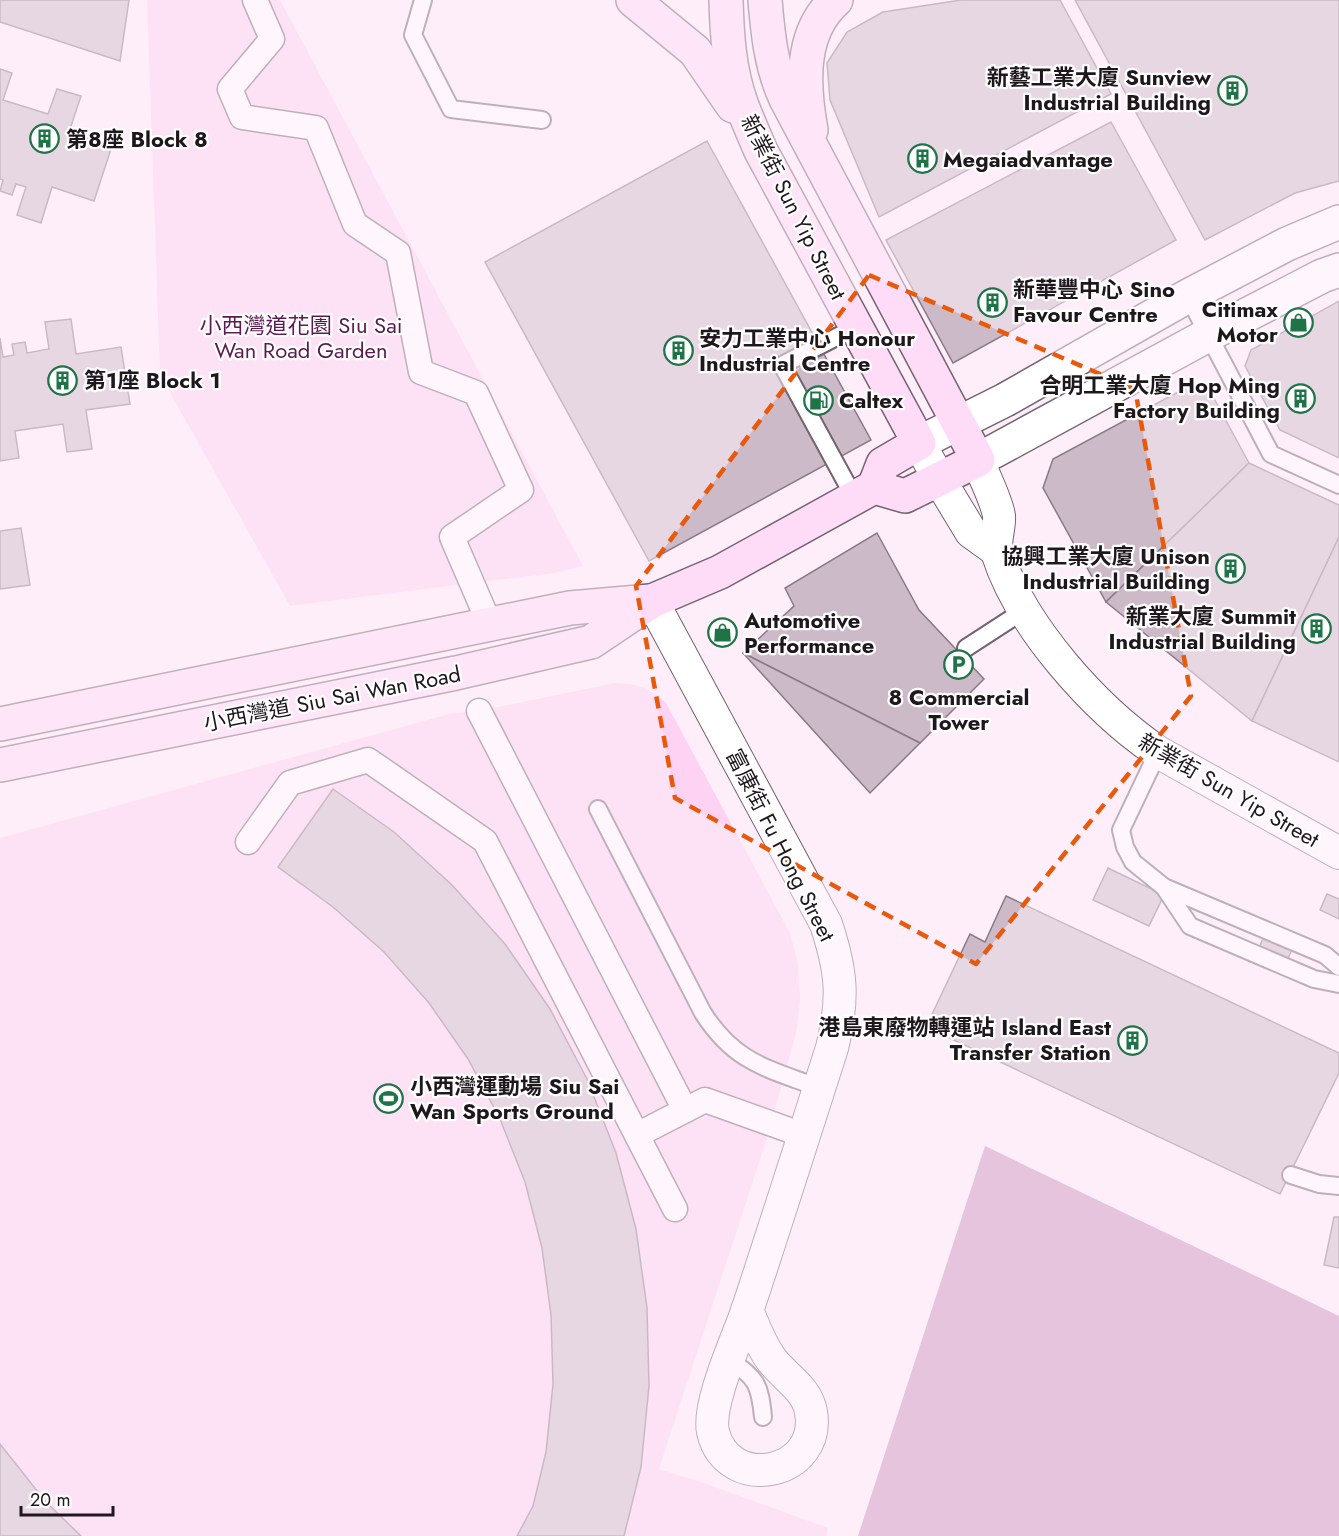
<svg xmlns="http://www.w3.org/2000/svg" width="1339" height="1536" viewBox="0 0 1339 1536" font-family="Jost,'Noto Sans TC',sans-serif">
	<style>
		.green { fill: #fdd2f2 }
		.water { fill: #ca90bc }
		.building { fill: #cdbac8; stroke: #8a7986; stroke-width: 1.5 }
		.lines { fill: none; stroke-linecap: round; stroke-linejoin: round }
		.service-casing { stroke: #746370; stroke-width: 20 }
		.pedestrian-casing { stroke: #746370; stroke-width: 27 }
		.minor-casing { stroke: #746370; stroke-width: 34 }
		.tertiary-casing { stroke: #746370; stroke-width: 36 }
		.secondary-casing { stroke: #746370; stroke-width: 36 }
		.service { stroke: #fff; stroke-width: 16 }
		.pedestrian { stroke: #fff; stroke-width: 24 }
		.minor { stroke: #fff; stroke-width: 32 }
		.tertiary { stroke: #fff; stroke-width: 33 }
		.secondary { stroke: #fedcf7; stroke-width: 33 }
		.marked { fill: none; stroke: #e8590c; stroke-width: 4.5; stroke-dasharray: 12 8; stroke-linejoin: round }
		.labels { text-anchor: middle; stroke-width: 4.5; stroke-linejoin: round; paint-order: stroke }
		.poi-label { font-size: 22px; font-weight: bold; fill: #1e171c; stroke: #fff; text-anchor: start }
		.street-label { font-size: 22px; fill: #1e171c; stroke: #fff }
		.park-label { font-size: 22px; fill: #5d1952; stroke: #fff }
	</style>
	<rect width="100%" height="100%" fill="#feeefa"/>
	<g class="green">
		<path d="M147,0h133l303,566 -28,7 -265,33 -130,-231z"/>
		<path d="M615,683c24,1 33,4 51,20l124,230 8,31 2,33 -3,32 -30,109 -108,331 42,13 127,46 -2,8h-826v-698l449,-124 30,-3z"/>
	</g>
	<path class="water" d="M985,1146l354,170v220h-481z"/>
	<g class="building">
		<path d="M0,0h129l-9,61 -120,-39z"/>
		<path d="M961,0h99l51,94 -232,123 -49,-117 -3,-37 20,-31 36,-20z"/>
		<path d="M1075,0h264v181l-44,12 -90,47z"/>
		<path d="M0,69l12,4 -9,27 45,14 9,-25 24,7 -12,36 43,14 -18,55 -42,-14 -11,36 -24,-8 9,-28 -10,-3 -4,11 -12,-4 3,-11 -3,-1z"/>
		<path d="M1111,122l65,118 -223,123 -67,-123z"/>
		<path d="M707,141l164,299 -222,121 -164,-299z"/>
		<path d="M1339,301v157l-59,-28 -35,-64 6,-16z"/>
		<path d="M71,319l5,35 45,-7 9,57 -44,6 6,39 -25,3 -4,-28 -48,7 4,27 -19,3v-123l3,19 11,-2 -2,-11 13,-2 2,11 22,-4 -4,-27z"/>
		<path d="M1191,385l19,6 39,72 -143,139 -63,-114 10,-29z"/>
		<path d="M1249,463l90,42v32l-87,184 -146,-119z"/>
		<path d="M21,528l9,57 -30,4v-58z"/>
		<path d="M877,533l42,77 65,69 -64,64 -177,-90 51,-47 -9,-18z"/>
		<path d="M1339,537v225l-87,-41z"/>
		<path d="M743,653l177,90 -50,50z"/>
		<path d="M333,789l61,43 58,53 53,59 45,65 37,70 29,74 20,76 11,79 2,78 -8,81 -17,69h-107l16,-30 13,-54 7,-68 -2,-69 -9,-67 -17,-66 -25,-63 -32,-60 -39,-56 -45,-51 -51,-45 -55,-40z"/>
		<path d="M1108,868l56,27 -15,31 -56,-26z"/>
		<path d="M1327,894l12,5v20l-19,-9z"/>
		<path d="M1006,896l333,157v20l-59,121 -354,-167 44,-93 15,8z"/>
		<path d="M1264,936l29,12 -6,12 -28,-12z"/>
		<path d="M1334,1217h5v51l-15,-3z"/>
		<path d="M0,1444l46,58 35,34h-81z"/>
	</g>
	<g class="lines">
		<defs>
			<g id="service">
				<path d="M423,0l-10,35 38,74 91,11"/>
				<path d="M1188,296l83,158 68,31"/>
				<path d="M854,497l-72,-132 74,-38"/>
				<path d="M966,648l57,-37"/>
				<path d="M1158,752l-37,78 4,17 8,15 31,25 161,68 14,12"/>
				<path d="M598,809l105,204c32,50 64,55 116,75"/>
				<path d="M1164,887l26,39 124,53 25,5"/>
				<path d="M1291,1175l28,9 20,2"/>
				<path d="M729,1360c28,17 31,26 34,57"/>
			</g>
			<g id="pedestrian">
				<path d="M255,0l17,39 -42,50 12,28 74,11 39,96 43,29 23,119 55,21 45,97 -69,47 38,88"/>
				<path d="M479,711l206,399"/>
				<path d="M248,842l42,-59 78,-23 117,81 190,368"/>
				<path d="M637,1135l68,-35 98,35"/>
			</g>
			<g id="minor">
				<path d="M919,443l20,36 32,53 25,18"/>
				<path d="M978,460c5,15 19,41 21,56 1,11 -5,25 -2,36 23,74 98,157 161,200l181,101"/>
				<path d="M652,601l174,323c16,48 18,75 6,124 -28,87 -56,176 -85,263 -10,29 -40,93 -34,121 15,62 109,43 98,-20 -4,-24 -27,-35 -40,-53 -11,-15 -17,-33 -24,-49"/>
			</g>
			<g id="tertiary">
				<path d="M919,443l86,-43 183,-104 99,-52 52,-22"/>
				<path d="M978,460l230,-125 114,-59 17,-6"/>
			</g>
			<g id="secondary">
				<path d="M633,0l62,51 38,55"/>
				<path d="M726,0c1,35 3,69 15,103 6,16 13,32 20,48l158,292 -36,21 -9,23"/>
				<path d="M811,130c-8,-44 -12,-97 25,-130"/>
				<path d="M0,724l570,-116 80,-7"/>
				<path d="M0,765l456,-92 135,-31 61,-41 68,-29 154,-85 31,9 73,-36 -192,-361c-15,-32 -18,-64 -21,-99"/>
			</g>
		</defs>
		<use href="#service" class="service-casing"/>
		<use href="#pedestrian" class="pedestrian-casing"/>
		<use href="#minor" class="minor-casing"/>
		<use href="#tertiary" class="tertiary-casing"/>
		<use href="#secondary" class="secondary-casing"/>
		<use href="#service" class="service"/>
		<use href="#pedestrian" class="pedestrian"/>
		<use href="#minor" class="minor"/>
		<use href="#tertiary" class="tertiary"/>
		<use href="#secondary" class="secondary"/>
	</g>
	<path d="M0 0H1339V1536H0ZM869,275l266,114 56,307 -215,268 -301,-166 -39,-212z" fill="#feeefa" fill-opacity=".55" fill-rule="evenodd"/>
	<path class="marked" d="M869,275l266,114 56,307 -215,268 -301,-166 -39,-212z"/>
	<defs>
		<symbol id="building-ring" viewBox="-11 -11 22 22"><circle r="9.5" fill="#fff" stroke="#1f7447" stroke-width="1.5"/><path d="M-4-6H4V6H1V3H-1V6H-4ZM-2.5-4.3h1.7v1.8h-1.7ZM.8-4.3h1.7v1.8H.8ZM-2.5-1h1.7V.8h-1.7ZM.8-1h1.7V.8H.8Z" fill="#1f7447"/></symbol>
		<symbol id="shop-ring" viewBox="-11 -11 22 22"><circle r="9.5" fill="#fff" stroke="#1f7447" stroke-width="1.5"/><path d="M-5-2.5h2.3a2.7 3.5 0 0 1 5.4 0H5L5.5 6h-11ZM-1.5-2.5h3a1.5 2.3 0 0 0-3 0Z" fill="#1f7447"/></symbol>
		<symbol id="fuel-ring" viewBox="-11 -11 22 22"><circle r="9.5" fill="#fff" stroke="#1f7447" stroke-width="1.5"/><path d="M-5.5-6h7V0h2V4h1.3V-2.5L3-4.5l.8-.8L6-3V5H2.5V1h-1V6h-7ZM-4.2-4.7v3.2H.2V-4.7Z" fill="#1f7447"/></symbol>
		<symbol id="parking-ring" viewBox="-11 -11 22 22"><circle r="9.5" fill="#fff" stroke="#1f7447" stroke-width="1.5"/><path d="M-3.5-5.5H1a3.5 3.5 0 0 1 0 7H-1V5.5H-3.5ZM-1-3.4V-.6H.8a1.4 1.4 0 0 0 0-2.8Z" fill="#1f7447"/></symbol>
		<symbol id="stadium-ring" viewBox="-11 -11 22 22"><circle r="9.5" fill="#fff" stroke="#1f7447" stroke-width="1.5"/><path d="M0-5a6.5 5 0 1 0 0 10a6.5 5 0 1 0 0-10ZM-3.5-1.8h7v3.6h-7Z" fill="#1f7447"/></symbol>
	</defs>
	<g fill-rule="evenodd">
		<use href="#building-ring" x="1216" y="74" width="33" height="33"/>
		<use href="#building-ring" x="28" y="122" width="33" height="33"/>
		<use href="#building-ring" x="906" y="142" width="33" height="33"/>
		<use href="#building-ring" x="976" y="286" width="33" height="33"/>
		<use href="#shop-ring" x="1282" y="306" width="33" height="33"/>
		<use href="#building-ring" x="662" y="334" width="33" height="33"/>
		<use href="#building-ring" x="46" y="364" width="33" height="33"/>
		<use href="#building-ring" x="1284" y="382" width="33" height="33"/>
		<use href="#fuel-ring" x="802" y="384" width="33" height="33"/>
		<use href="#building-ring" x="1214" y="552" width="33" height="33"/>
		<use href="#building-ring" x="1300" y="612" width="33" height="33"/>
		<use href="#shop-ring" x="706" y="616" width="33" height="33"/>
		<use href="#parking-ring" x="942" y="648" width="33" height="33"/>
		<use href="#building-ring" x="1116" y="1024" width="33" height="33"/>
		<use href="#stadium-ring" x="372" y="1082" width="33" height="33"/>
	</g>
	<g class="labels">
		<g class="poi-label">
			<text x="1211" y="85" text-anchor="end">新藝工業大廈 Sunview<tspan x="1211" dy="25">Industrial Building</tspan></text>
			<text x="66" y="147">第8座 Block 8</text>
			<text x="943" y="167">Megaiadvantage</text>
			<text x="1013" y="297">新華豐中心 Sino<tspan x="1013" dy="25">Favour Centre</tspan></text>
			<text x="1278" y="317" text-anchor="end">Citimax<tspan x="1278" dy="25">Motor</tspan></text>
			<text x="699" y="346">安力工業中心 Honour<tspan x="699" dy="25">Industrial Centre</tspan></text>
			<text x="84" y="388">第1座 Block 1</text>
			<text x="1280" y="393" text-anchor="end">合明工業大廈 Hop Ming<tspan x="1280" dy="25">Factory Building</tspan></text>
			<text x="839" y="408">Caltex</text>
			<text x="1210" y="564" text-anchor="end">協興工業大廈 Unison<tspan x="1210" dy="25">Industrial Building</tspan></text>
			<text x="1296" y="624" text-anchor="end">新業大廈 Summit<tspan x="1296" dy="25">Industrial Building</tspan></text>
			<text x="744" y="628">Automotive<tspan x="744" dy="25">Performance</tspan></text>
			<text x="959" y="705" text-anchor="middle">8 Commercial<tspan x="959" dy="25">Tower</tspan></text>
			<text x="1111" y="1035" text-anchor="end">港島東廢物轉運站 Island East<tspan x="1111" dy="25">Transfer Station</tspan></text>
			<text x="410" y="1094">小西灣運動場 Siu Sai<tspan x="410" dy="25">Wan Sports Ground</tspan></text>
		</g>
		<g class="street-label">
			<text transform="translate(794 207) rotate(63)" y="8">新業街 Sun Yip Street</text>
			<text transform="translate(332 698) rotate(-11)" y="8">小西灣道 Siu Sai Wan Road</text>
			<text transform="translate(1229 790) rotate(30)" y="8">新業街 Sun Yip Street</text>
			<text transform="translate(781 845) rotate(63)" y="8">富康街 Fu Hong Street</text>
		</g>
		<g class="park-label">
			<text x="301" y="333">小西灣道花園 Siu Sai<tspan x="301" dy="25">Wan Road Garden</tspan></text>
		</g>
	</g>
	<path d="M21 1506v9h92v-9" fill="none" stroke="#1e171c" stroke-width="3"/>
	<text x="30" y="1506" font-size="18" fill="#1e171c" stroke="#ffffff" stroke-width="4.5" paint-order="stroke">20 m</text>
</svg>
